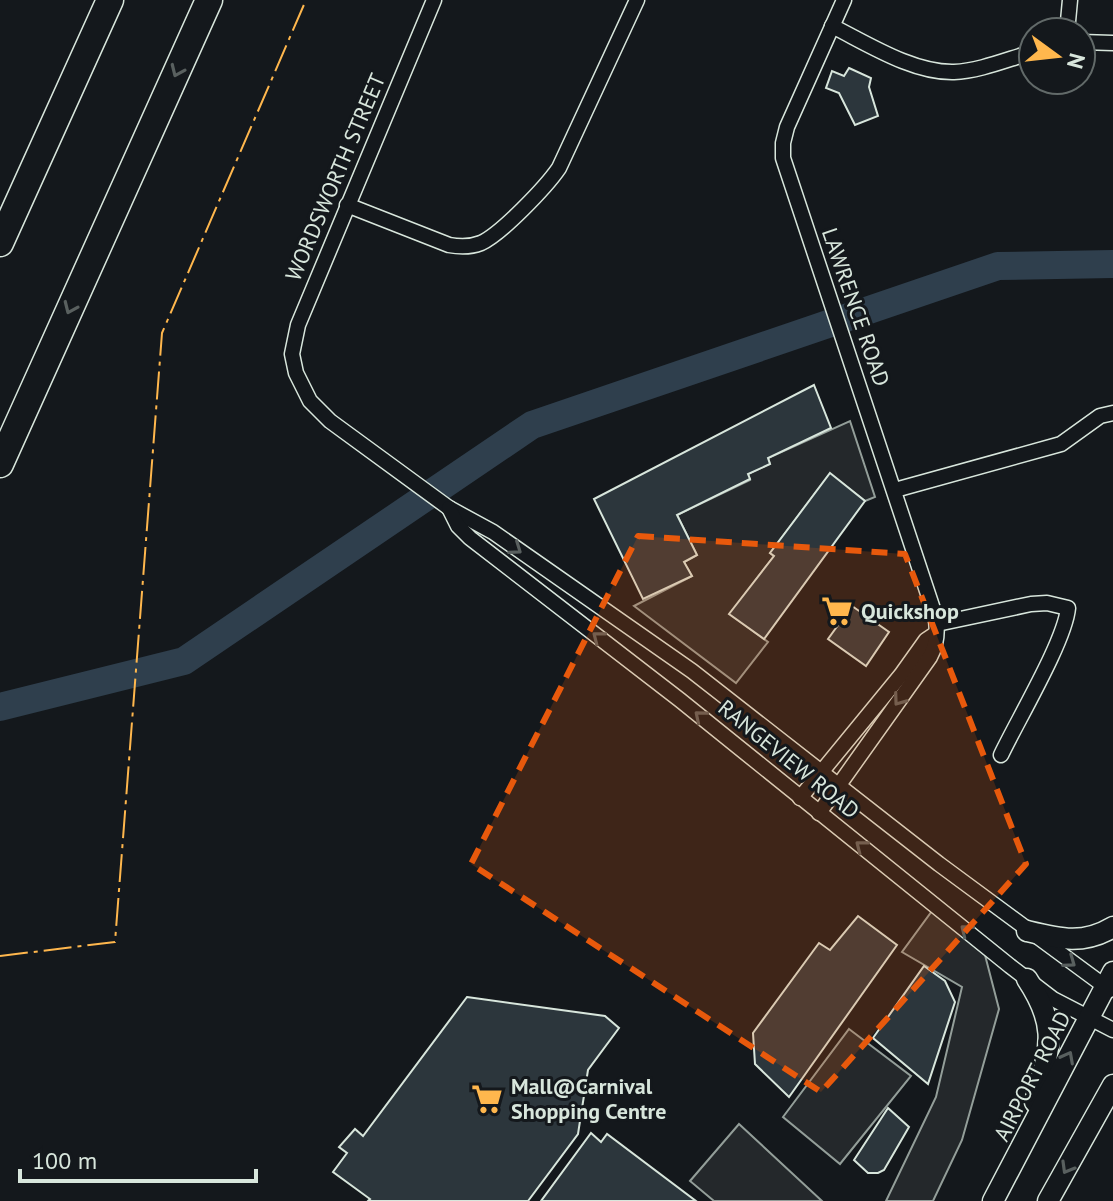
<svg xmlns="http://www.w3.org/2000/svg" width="1113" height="1201" viewBox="0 0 1113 1201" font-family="'PT Sans',sans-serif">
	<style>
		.parking { fill: #24282b; stroke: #939e99; stroke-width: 2 }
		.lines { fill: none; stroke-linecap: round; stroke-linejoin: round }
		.river { stroke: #2f3f4d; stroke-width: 28 }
		.building { fill: #2c363c; stroke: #d8e6dc; stroke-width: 2 }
		.street-casing { stroke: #d8e6dc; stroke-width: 17 }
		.secondary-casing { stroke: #d8e6dc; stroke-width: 23 }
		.highway-casing { stroke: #d8e6dc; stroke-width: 29 }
		.street { stroke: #14181c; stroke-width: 14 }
		.secondary { stroke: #14181c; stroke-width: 20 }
		.highway { stroke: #14181c; stroke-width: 26 }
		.power { stroke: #ffb74d; stroke-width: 2; stroke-dasharray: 28 6 4 6; stroke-linecap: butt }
		.oneway { stroke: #59605f }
		.marked { fill: #e8590c; fill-opacity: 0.2; stroke: #e8590c; stroke-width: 6; stroke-dasharray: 16 10; stroke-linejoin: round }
		.labels { text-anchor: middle; stroke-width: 6; stroke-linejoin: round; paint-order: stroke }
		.street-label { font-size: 22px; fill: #d8e6dc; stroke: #14181c }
		.poi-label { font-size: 22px; font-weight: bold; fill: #d8e6dc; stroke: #14181c; text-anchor: start }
	</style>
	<rect width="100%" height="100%" fill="#14181c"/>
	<g class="parking">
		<path d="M850,421l25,76 -10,4 -35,-27 -60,79 4,3 -44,58 38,28 -32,41 -102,-77 58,-30 -8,-14 13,-7 -20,-40 73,-35 -2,-6 22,-10 -2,-6z"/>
		<path d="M932,911l53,44 14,54 -37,131 -29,61h-47l50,-104 26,-110 -60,-35z"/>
		<path d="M849,1029l62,47 -71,88 -57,-47z"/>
		<path d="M739,1124l83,77h-108l-24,-20z"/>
	</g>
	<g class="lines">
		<path class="river" d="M0,707l184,-46 348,-236 466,-159 115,-2"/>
	</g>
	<g class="building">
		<path d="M849,68l22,10 -2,9 9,29 -23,9 -16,-32 -13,-5 6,-17 12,5z"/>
		<path d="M814,385l17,43 -63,30 2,6 -22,10 2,5 -73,36 20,40 -13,7 8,14 -49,23 -49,-100z"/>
		<path d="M830,473l35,28 -101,138 -35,-25 45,-58 -4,-3z"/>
		<path d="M852,606l37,26 -23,34 -38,-27z"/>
		<path d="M858,916l39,29 -108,152 -34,-33 -2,-31 66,-90 11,7z"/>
		<path d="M924,966l21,15 10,21 -27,82 -55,-46z"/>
		<path d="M467,997l138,19 14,12 -31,42 -10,64 -50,67h-160l2,-2 -37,-27 14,-19 -8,-6 16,-18 8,7z"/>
		<path d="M888,1108l21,19 -25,43 -6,3h-10l-14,-13z"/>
		<path d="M591,1133l10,9 6,-8 89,67h-155z"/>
	</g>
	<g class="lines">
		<defs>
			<g id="street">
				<path d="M434,0l-136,325 -6,29 4,19 14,28 20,20 119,87 44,24 199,139 247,193 171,126"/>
				<path d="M832,26c36,18 81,47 122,46 26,-1 54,-13 79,-20"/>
				<path d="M1067,32l3,-32"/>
				<path d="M1081,42l32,1"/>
				<path d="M347,205l102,40c11,2 22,2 32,-2 20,-9 65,-56 78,-75l78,-168"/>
				<path d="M895,490l166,-46 39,-28 13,-3"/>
				<path d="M449,508l9,18 12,12 210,162 330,266 43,33 60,31"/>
				<path d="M937,624l94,-20 16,-1 21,5c-3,33 -51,113 -67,147"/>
				<path d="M800,798l101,-123 25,-35 9,-6"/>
				<path d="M819,813l111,-156c7,-13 8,-28 5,-42l-152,-457v-15l4,-16 57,-127"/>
			</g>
			<g id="secondary">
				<path d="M1027,931c33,8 56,14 86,-4"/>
				<path d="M1027,979c33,50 22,70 8,123"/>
				<path d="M993,1201l120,-229"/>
				<path d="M1048,1201l65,-116"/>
			</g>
			<g id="highway">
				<path d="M0,243l110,-243"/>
				<path d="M0,464l209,-464"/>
			</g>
		</defs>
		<use href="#street" class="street-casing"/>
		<use href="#secondary" class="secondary-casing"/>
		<use href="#highway" class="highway-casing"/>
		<use href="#street" class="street"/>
		<use href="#secondary" class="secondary"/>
		<use href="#highway" class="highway"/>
		<path class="power" d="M0,956l115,-14 47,-609 144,-333"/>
	</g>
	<defs><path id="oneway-chevron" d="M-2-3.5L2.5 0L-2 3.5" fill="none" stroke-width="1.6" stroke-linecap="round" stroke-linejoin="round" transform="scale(2)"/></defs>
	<g class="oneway">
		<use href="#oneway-chevron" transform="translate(177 71) rotate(114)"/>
		<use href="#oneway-chevron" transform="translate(70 308) rotate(114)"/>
		<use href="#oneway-chevron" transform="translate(516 549) rotate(35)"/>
		<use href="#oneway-chevron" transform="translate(598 637) rotate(-142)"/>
		<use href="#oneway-chevron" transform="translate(899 700) rotate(126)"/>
		<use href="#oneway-chevron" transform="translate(700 716) rotate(-140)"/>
		<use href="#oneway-chevron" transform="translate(861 846) rotate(-142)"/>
		<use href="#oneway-chevron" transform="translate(966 930) rotate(-141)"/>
		<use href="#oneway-chevron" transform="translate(1070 962) rotate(36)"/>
		<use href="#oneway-chevron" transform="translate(1068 1057) rotate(-62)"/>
		<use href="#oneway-chevron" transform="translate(1067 1168) rotate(120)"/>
	</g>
	<path class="marked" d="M638,536l267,18 121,310 -205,228 -350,-228z"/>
	<defs>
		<symbol id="supermarket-bare" viewBox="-9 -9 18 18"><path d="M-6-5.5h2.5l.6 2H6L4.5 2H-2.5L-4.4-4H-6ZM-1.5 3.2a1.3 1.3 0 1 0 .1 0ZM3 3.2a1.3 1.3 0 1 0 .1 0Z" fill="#ffb74d" stroke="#14181c" stroke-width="2.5" paint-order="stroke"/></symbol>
	</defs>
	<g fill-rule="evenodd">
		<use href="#supermarket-bare" x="815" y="589" width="44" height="44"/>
		<use href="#supermarket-bare" x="465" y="1077" width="44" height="44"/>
	</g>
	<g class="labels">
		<g class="street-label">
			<text transform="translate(335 177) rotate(-67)" y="8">WORDSWORTH STREET</text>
			<text transform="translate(856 307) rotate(71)" y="8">LAWRENCE ROAD</text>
			<text transform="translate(789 759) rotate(39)" y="8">RANGEVIEW ROAD</text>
			<text transform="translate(1032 1076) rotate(-63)" y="8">AIRPORT ROAD</text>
		</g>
		<g class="poi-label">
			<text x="861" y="619">Quickshop</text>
			<text x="511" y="1094">Mall@Carnival<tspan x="511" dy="25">Shopping Centre</tspan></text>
		</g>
	</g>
	<g transform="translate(1057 56) rotate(105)"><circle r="38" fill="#14181c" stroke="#626a69" stroke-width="2"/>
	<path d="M0-6L14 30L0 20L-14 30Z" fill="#ffb74d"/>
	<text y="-12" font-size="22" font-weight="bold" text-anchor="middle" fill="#d8e6dc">N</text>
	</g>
	<path d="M20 1169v12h236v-12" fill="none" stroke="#d8e6dc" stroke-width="4"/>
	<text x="32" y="1169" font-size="24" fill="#d8e6dc" stroke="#14181c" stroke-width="6" paint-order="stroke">100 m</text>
</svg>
